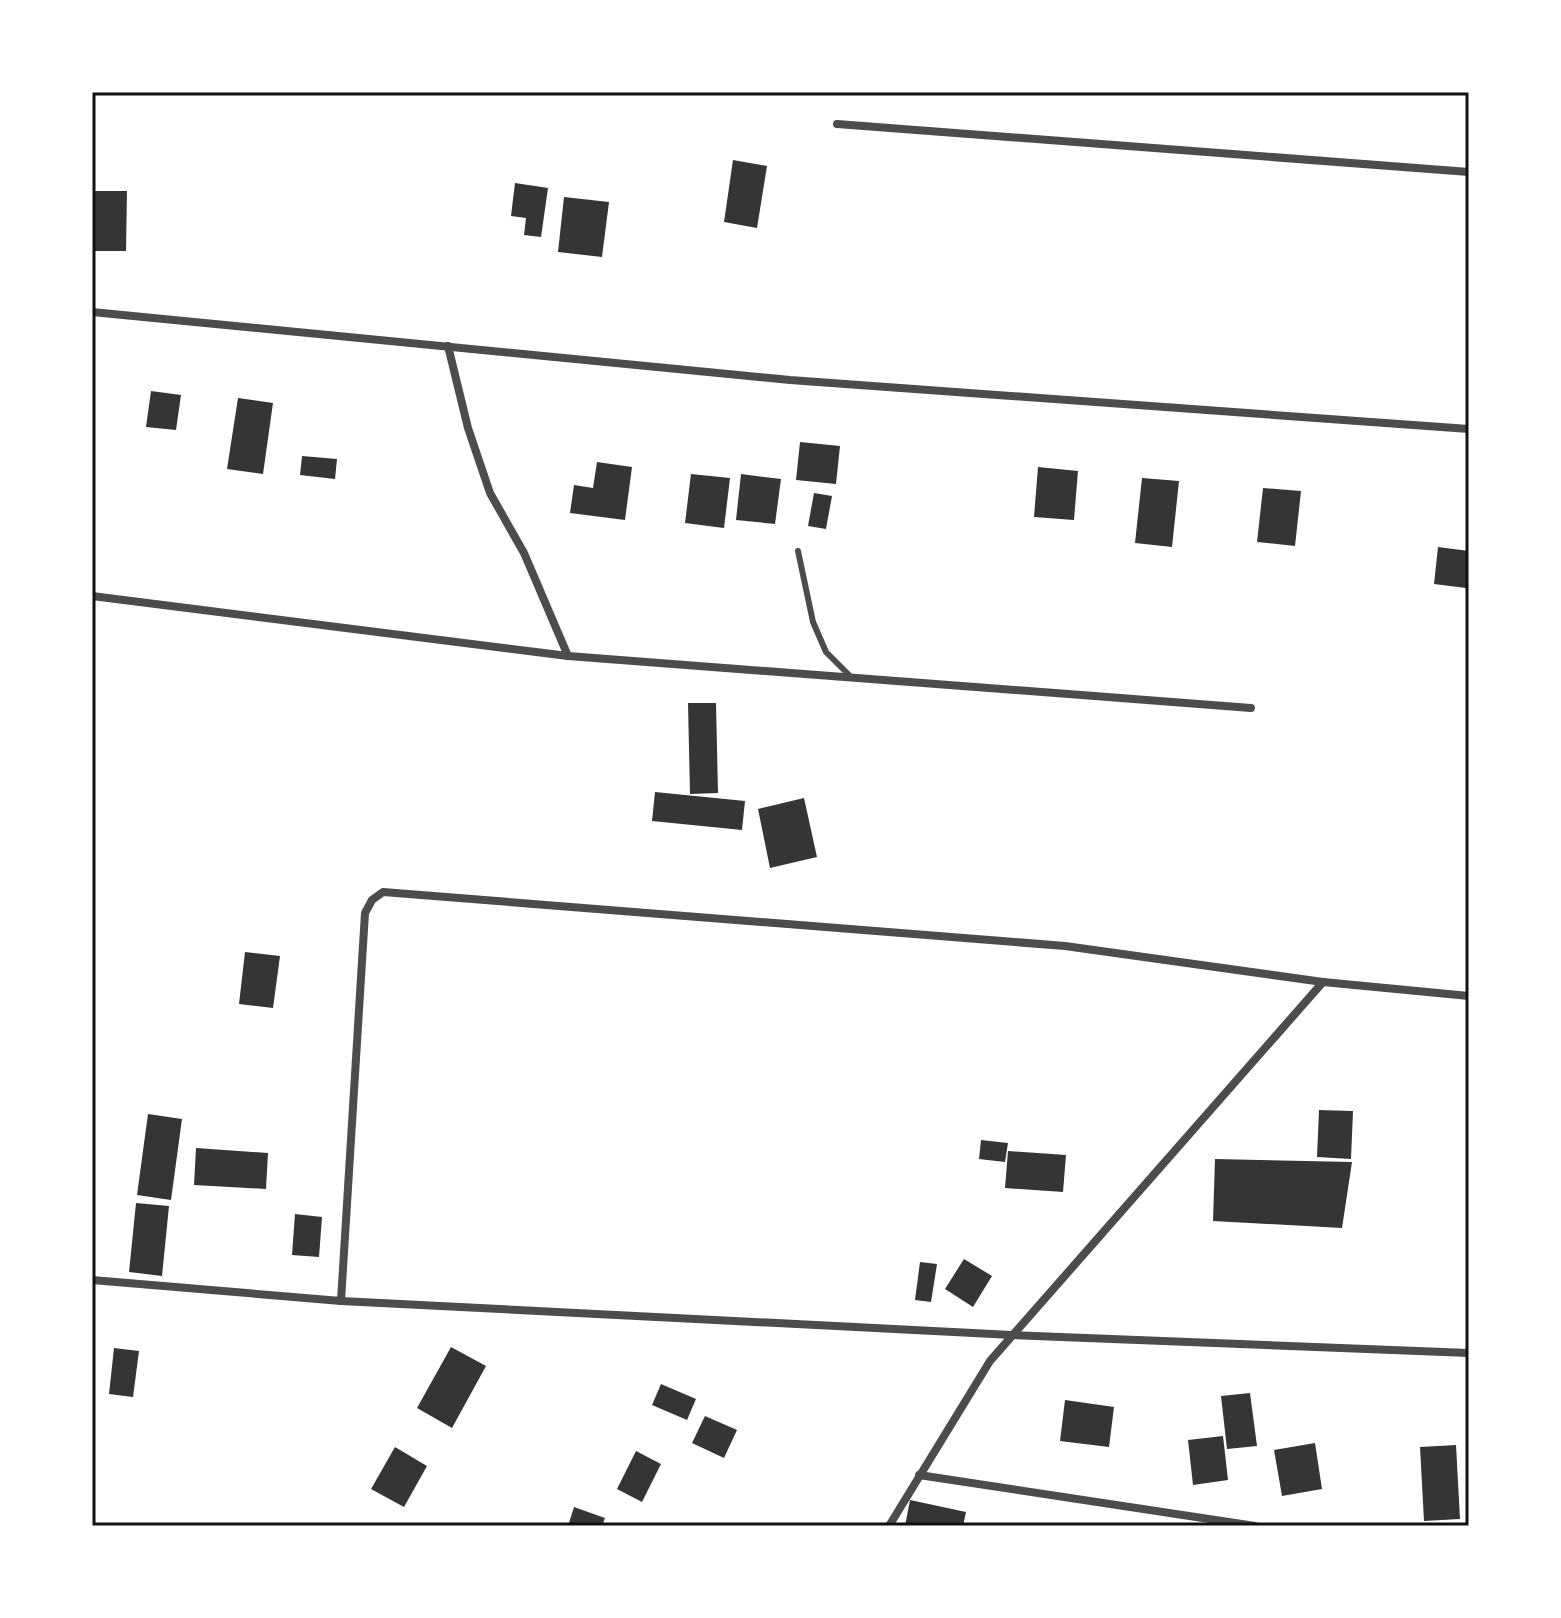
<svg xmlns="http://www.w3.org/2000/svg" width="1561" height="1618" viewBox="0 0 1561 1618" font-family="'DejaVu Sans',sans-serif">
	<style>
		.building { fill: #353535 }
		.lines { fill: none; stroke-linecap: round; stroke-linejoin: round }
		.service { stroke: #4c4c4c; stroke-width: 6 }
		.minor { stroke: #4c4c4c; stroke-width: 8 }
		.neatline { fill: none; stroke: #111; stroke-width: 3 }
	</style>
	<rect width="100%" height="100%" fill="#fff"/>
	<g class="building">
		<path d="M733,160l34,6 -10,62 -33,-6z"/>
		<path d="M515,183l33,5 -7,49 -17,-2 2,-17 -15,-2z"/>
		<path d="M92,191h35l-1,60h-34z"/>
		<path d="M564,197l45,5 -7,55 -44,-5z"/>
		<path d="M151,391l30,4 -5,35 -30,-3z"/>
		<path d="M238,398l35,5 -10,71 -36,-5z"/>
		<path d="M800,442l40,4 -4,38 -40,-4z"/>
		<path d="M302,456l35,3 -2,20 -35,-4z"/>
		<path d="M597,462l35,5 -7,53 -55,-7 4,-28 19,3z"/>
		<path d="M1038,467l40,4 -4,49 -40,-3z"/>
		<path d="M691,474l39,4 -6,50 -39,-5z"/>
		<path d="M741,474l40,5 -6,45 -39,-4z"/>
		<path d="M1142,478l37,3 -7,66 -37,-4z"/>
		<path d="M1263,488l38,3 -6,55 -38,-4z"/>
		<path d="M814,493l18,3 -6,33 -18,-3z"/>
		<path d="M1438,547l31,4 -3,37 -32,-4z"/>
		<path d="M688,703h28l2,90 -28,1z"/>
		<path d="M655,792l90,9 -3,29 -90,-9z"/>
		<path d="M804,798l13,59 -47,11 -12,-59z"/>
		<path d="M245,952l35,4 -7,52 -34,-4z"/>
		<path d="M1319,1110l34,1 -2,48 -34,-2z"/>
		<path d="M148,1114l34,5 -11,81 -34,-5z"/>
		<path d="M981,1140l27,3 -3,19 -26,-3z"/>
		<path d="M196,1148l72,5 -2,36 -72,-4z"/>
		<path d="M1008,1151l58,4 -3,37 -58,-4z"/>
		<path d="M1215,1159l137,3 -10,66 -129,-7z"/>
		<path d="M136,1203l33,3 -7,70 -33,-4z"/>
		<path d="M295,1214l27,3 -3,40 -27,-2z"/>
		<path d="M964,1259l28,17 -19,31 -28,-18z"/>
		<path d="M920,1262l17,2 -6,38 -16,-2z"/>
		<path d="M451,1347l35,19 -34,62 -35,-20z"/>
		<path d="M114,1348l25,3 -6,46 -24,-3z"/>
		<path d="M661,1384l35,15 -9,21 -35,-15z"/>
		<path d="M1250,1393l7,53 -30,3 -6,-53z"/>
		<path d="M1065,1400l49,7 -5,40 -49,-6z"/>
		<path d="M705,1416l32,14 -13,28 -32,-15z"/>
		<path d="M1223,1436l5,44 -35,5 -5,-45z"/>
		<path d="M1315,1443l7,46 -40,7 -8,-46z"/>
		<path d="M1456,1445l4,74 -36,2 -4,-74z"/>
		<path d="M395,1447l32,19 -23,41 -33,-18z"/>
		<path d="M636,1451l25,13 -19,38 -25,-13z"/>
		<path d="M910,1500l56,12 -3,14h-58z"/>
		<path d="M574,1507l31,11 -3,8h-34z"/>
	</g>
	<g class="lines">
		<path class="service" d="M798,551l15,71 13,30 25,25"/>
		<g class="minor">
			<path d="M837,124l632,48"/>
			<path d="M92,312l698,68 679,49"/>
			<path d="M448,346l20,82 22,65 34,60 44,103"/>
			<path d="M92,596l476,60 683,52"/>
			<path d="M92,1280l249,21 671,34 457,18"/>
			<path d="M341,1301l24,-388 7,-13 11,-8 682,54 258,36"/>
			<path d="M919,1475l336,51"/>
			<path d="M889,1526l101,-165 333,-379 146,14"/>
		</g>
	</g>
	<rect width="1561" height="1618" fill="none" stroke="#ffffff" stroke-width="188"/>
	<rect x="94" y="94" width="1373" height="1430" class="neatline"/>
</svg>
